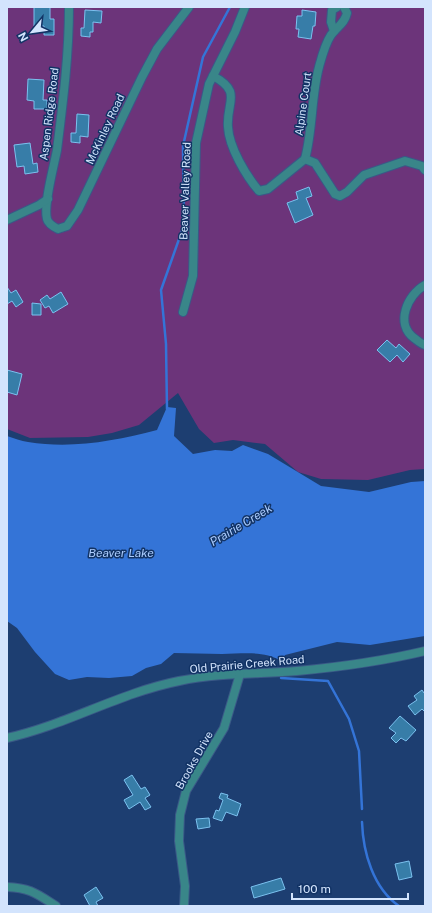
<svg xmlns="http://www.w3.org/2000/svg" width="432" height="913" viewBox="0 0 432 913" font-family="'Public Sans',sans-serif">
	<style>
		.green { fill: #6c347a }
		.water { fill: #3474d7 }
		.lines { fill: none; stroke-linecap: round; stroke-linejoin: round }
		.stream { stroke: #3474d7; stroke-width: 2.5 }
		.building { fill: #377da8; stroke: #7bc1ef }
		.minor-casing { stroke: #3a5987; stroke-width: 10 }
		.minor { stroke: #398689; stroke-width: 8 }
		.labels { text-anchor: middle; stroke-width: 3; stroke-linejoin: round; paint-order: stroke }
		.street-label { font-size: 11px; fill: #d3e4fd; stroke: #123365 }
		.water-label { font-size: 12px; font-style: italic; fill: #accdff; stroke: #123365 }
	</style>
	<rect width="100%" height="100%" fill="#1d3e71"/>
	<path class="green" d="M7,7h418v462l-15,1 -42,10 -47,-1 -23,-7 -33,-28 -32,-4 -19,3 -15,-14 -21,-36 -39,32 -27,8 -24,4 -58,1 -23,-9z"/>
	<path class="water" d="M167,407l9,1 -2,28 19,18 22,-4 17,1 11,-6 25,9 53,32 48,6 42,-10 14,-1v155l-55,9 -33,-3 -52,13 -4,6c-17,-11 -40,-7 -59,-7 -16,0 -32,-1 -48,-1l-13,11 -15,4 -14,8 -23,2 -22,-1 -18,3 -14,-6 -20,-22 -18,-24 -10,-7v-185c7,2 14,5 21,6 44,7 87,-1 129,-12z"/>
	<g class="lines">
		<g class="stream">
			<path d="M167,409l-1,-65 -5,-54 23,-65 -1,-79 20,-89 27,-50"/>
			<path d="M280,658l1,7"/>
			<path d="M281,678l47,3 21,38 10,32 3,58"/>
			<path d="M362,822c1,30 11,66 37,84"/>
		</g>
	</g>
	<g class="building">
		<path d="M34,7h16v12h4v16h-10v-9h-10z"/>
		<path d="M85,10l17,1 -1,12 -8,-1v10h-3v5l-9,-1v-8h3z"/>
		<path d="M302,10l14,2 -1,14h-2l-2,13 -13,-2 1,-8h-3l1,-13h5z"/>
		<path d="M28,79l16,1 -1,20h4v9h-13v-8l-7,-1z"/>
		<path d="M77,114l12,1 -1,22 -8,-1v7l-9,-1v-9h5z"/>
		<path d="M30,143l3,21 4,-1 1,9 -13,2 -1,-8 -7,1 -3,-22z"/>
		<path d="M309,187l3,9 -6,2 7,17 -18,8 -8,-20 11,-4 -2,-7z"/>
		<path d="M7,287l4,6 5,-3 7,12 -7,5 -4,-6 -5,3z"/>
		<path d="M61,292l7,12 -15,9 -4,-7 -4,2 -5,-8 7,-5 3,4z"/>
		<path d="M32,303l9,1v11h-9z"/>
		<path d="M387,340l9,8 3,-4 11,10 -7,8 -6,-7 -7,7 -13,-12z"/>
		<path d="M7,370l15,4 -5,21 -10,-3z"/>
		<path d="M422,690l2,3 1,-1v20l-3,-3 -7,6 -7,-9 9,-6 -3,-4z"/>
		<path d="M400,716l16,14 -10,11 -5,-3 -5,5 -5,-5 5,-5 -7,-5z"/>
		<path d="M132,775l9,14 4,-2 5,8 -5,3 6,9 -6,3 -5,-8 -11,7 -5,-9 9,-5 -9,-15z"/>
		<path d="M221,793l7,2 -1,3 14,6 -4,12 -11,-4 -4,9 -9,-3 3,-8 3,1 4,-11 -4,-2z"/>
		<path d="M209,818l1,9 -12,2 -2,-10z"/>
		<path d="M409,861l3,16 -13,3 -4,-16z"/>
		<path d="M281,878l4,11 -31,9 -3,-11z"/>
		<path d="M96,887l7,11 -7,4 2,4h-8l-6,-11z"/>
	</g>
	<g class="lines">
		<defs>
			<g id="minor">
				<path d="M69,7c0,48 -6,95 -12,143 -3,16 -14,55 -10,69 1,4 7,8 11,10l9,-3 11,-16 64,-133 15,-28 32,-42"/>
				<path d="M334,31l-3,-9 1,-12 5,-3"/>
				<path d="M213,76c30,16 13,26 15,51 1,20 18,49 31,64l9,-2 37,-30"/>
				<path d="M305,159c8,-30 6,-62 14,-92 3,-11 6,-23 12,-32 6,-8 14,-12 16,-22l-3,-6"/>
				<path d="M305,159l10,4 20,31 5,2 7,-4 17,-17 41,-14 17,5 3,4"/>
				<path d="M7,220l32,-15 9,-6"/>
				<path d="M425,285c-18,10 -30,39 -11,53 4,3 7,6 11,7"/>
				<path d="M183,312l10,-36 3,-133 13,-59 26,-52 10,-25"/>
				<path d="M7,738c59,-13 112,-45 172,-57 39,-8 78,-7 118,-10 43,-4 86,-10 128,-20"/>
				<path d="M7,887c24,1 30,7 49,19"/>
				<path d="M184,906l1,-20 -6,-45 1,-26 6,-24 38,-63 16,-54"/>
			</g>
		</defs>
		<use href="#minor" class="minor-casing"/>
		<use href="#minor" class="minor"/>
	</g>
	<g class="labels">
		<g class="street-label">
			<text transform="translate(303 104) rotate(-82)" y="4">Alpine Court</text>
			<text transform="translate(49 114) rotate(-83)" y="4">Aspen Ridge Road</text>
			<text transform="translate(105 129) rotate(-65)" y="4">McKinley Road</text>
			<text transform="translate(185 191) rotate(-88)" y="4">Beaver Valley Road</text>
			<text transform="translate(247 664) rotate(-5)" y="4">Old Prairie Creek Road</text>
			<text transform="translate(194 760) rotate(-61)" y="4">Brooks Drive</text>
		</g>
		<g class="water-label">
			<text transform="translate(241 525) rotate(-31)" y="4">Prairie Creek</text>
			<text x="121" y="557">Beaver Lake</text>
		</g>
	</g>
	<rect width="432" height="913" fill="none" stroke="#d3e4fd" stroke-width="16"/>
	<g transform="translate(32 32) rotate(241)" stroke="#123365" stroke-width="3" paint-order="stroke">
	<path d="M0-3L7 15L0 10L-7 15Z" fill="#d3e4fd"/>
	<text y="-6" font-size="11" font-weight="bold" text-anchor="middle" fill="#d3e4fd">N</text>
	</g>
	<path d="M292 893v6h116v-6" fill="none" stroke="#d3e4fd" stroke-width="2"/>
	<text x="298" y="893" font-size="12" fill="#d3e4fd" stroke="#123365" stroke-width="3" paint-order="stroke">100 m</text>
</svg>
